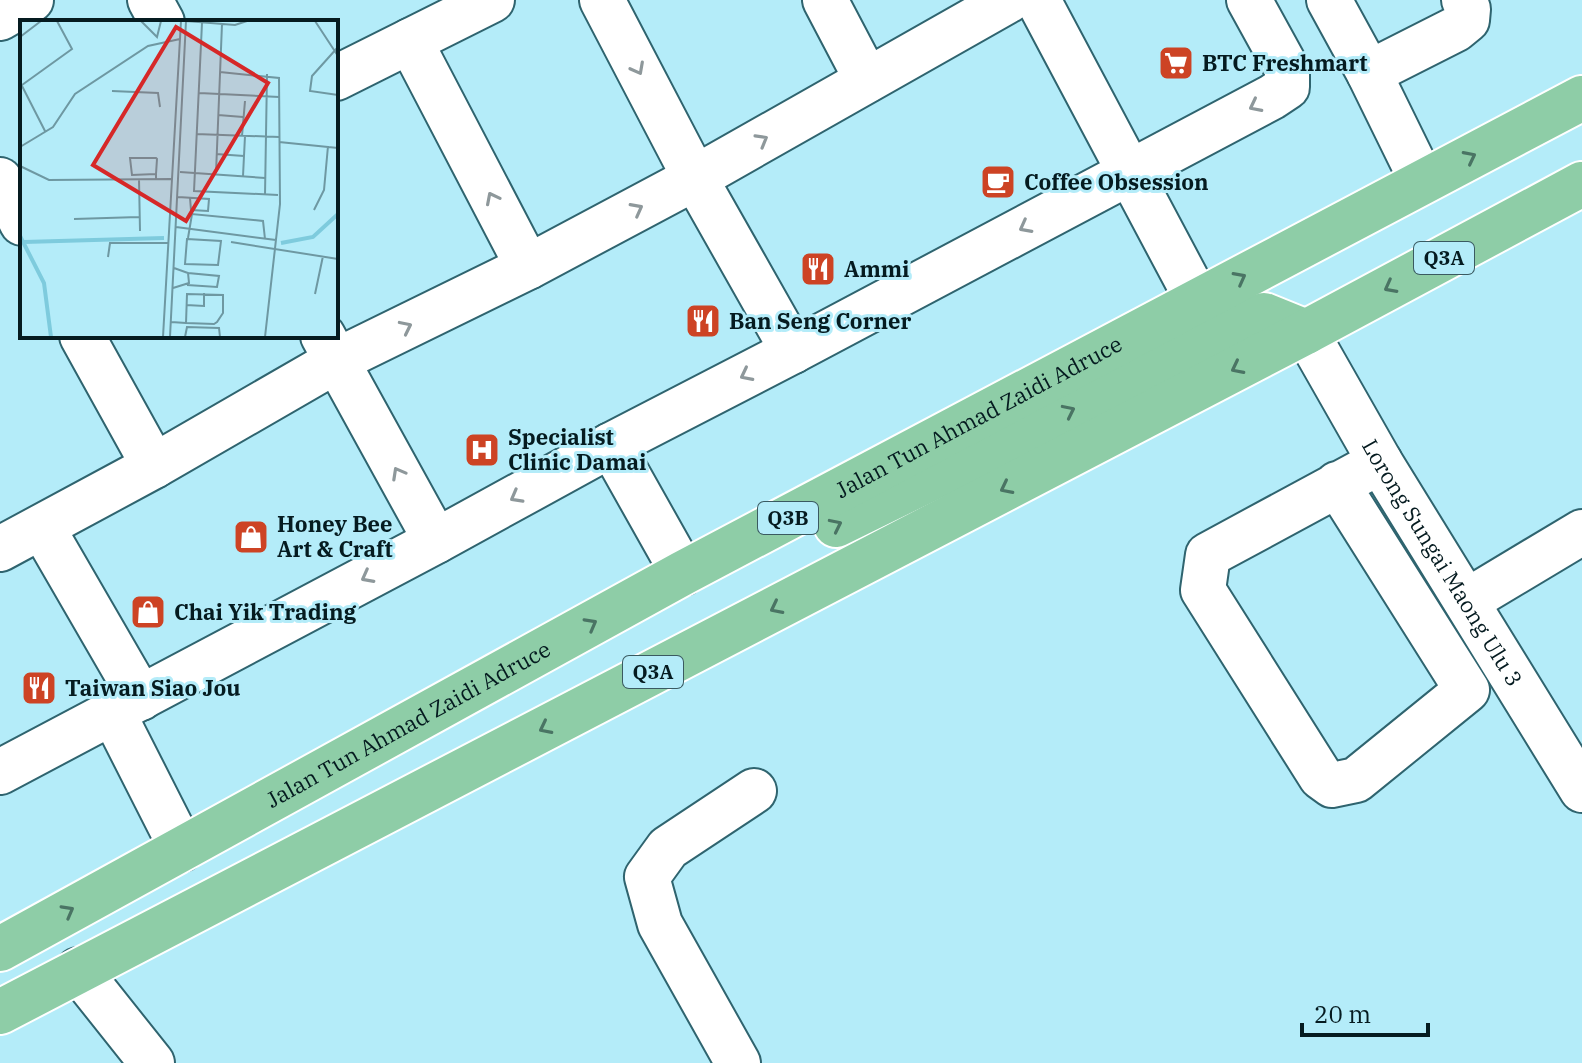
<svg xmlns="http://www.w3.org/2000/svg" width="1582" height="1063" viewBox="0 0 1582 1063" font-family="'IBM Plex Serif',serif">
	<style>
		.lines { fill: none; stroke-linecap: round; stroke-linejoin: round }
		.minor-casing { stroke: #2f646f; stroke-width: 48 }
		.major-casing { stroke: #fff; stroke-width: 48 }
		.minor { stroke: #fff; stroke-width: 44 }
		.major { stroke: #8ecda7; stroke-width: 44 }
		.oneway { stroke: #8e989b }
		.oneway2 { stroke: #4a7464 }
		.labels { text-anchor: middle; stroke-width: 6; stroke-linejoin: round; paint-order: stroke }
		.shield { fill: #b4ecf9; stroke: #3a5a61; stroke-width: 2 }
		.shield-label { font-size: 20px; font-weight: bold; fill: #051b20 }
		.poi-label { font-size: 22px; font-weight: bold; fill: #051b20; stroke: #b4ecf9; text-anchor: start }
		.street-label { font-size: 22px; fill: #051b20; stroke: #b4ecf9 }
		.inset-river { fill: none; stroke: #7ecbdd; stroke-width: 4 }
		.inset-road { fill: none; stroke: #6e98a2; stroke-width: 2 }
		.view { fill: #d62828; fill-opacity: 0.15; stroke: #d62828; stroke-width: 4 }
		.inset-edge { fill: none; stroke: #051b20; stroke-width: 4 }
	</style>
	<rect width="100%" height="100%" fill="#b4ecf9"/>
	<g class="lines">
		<defs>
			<g id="minor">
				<path d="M150,0l12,22"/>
				<path d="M602,0l93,178 98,173"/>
				<path d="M825,0l42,80"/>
				<path d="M1038,0l160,301"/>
				<path d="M1329,0l40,73 53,108"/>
				<path d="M0,18l31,-18"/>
				<path d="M410,41l118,226"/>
				<path d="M1369,73l87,-44 11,-9 1,-11 -4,-9"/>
				<path d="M336,78l156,-78"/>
				<path d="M0,180l22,43"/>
				<path id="s1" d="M1306,332l74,130 202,328"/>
				<path d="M82,336l72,130"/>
				<path d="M323,336l113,205"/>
				<path d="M611,445l72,128"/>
				<path d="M1337,484l130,206 -111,90 -24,5 -11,-8 -118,-187 5,-35 172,-93"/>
				<path d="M42,527l99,171"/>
				<path d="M0,549l154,-83 182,-105 192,-94 167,-89 314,-178"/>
				<path d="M1467,601l115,-69"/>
				<path d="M113,713l69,136"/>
				<path d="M0,772l436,-231 175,-96 182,-94 479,-254 15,-10v-18l-38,-69"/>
				<path d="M78,970l74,93"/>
				<path d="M738,1063l-78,-139 -13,-47 21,-29 86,-57"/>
			</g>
			<g id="major">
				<path d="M836,525l428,-210 42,17"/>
				<path id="s2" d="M0,949l683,-376 899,-475"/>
				<path d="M0,1012l1306,-680 276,-148"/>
			</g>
		</defs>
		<use href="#minor" class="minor-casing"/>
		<use href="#major" class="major-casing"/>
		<use href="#minor" class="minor"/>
		<use href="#major" class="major"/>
	</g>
	<defs><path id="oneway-chevron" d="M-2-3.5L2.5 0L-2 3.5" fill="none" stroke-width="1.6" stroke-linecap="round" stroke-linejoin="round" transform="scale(2)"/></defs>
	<g class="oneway">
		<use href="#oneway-chevron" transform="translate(638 69) rotate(62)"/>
		<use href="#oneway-chevron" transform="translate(1255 106) rotate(153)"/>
		<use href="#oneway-chevron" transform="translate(762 140) rotate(-30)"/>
		<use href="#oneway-chevron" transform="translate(492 198) rotate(-117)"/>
		<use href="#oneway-chevron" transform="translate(637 209) rotate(-28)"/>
		<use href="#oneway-chevron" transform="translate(1025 227) rotate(152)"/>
		<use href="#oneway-chevron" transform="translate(406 327) rotate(-26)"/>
		<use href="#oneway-chevron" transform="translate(746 375) rotate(153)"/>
		<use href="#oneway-chevron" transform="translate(398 473) rotate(-119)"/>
		<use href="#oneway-chevron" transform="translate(516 497) rotate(151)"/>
		<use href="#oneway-chevron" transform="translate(367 577) rotate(152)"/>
	</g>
	<g class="oneway2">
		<use href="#oneway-chevron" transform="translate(1470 157) rotate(-27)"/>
		<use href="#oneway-chevron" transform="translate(1240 278) rotate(-28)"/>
		<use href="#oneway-chevron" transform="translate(1390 287) rotate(152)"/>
		<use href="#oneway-chevron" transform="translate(1237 368) rotate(153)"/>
		<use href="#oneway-chevron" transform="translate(1069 411) rotate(-26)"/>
		<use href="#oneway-chevron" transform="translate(1006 488) rotate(153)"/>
		<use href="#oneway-chevron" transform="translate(836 525) rotate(-26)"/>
		<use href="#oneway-chevron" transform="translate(776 608) rotate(153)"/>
		<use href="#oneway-chevron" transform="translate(591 624) rotate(-29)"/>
		<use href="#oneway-chevron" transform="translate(545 728) rotate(153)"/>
		<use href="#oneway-chevron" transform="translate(68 911) rotate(-29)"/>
	</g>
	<defs>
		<symbol id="supermarket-square" viewBox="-11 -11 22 22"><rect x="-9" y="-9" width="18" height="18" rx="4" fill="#cd4324" stroke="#b4ecf9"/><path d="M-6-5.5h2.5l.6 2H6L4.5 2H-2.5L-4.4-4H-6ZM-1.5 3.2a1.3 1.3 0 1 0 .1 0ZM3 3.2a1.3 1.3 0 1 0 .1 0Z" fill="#fff"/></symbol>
		<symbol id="cafe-square" viewBox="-11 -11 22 22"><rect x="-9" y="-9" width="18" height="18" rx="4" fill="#cd4324" stroke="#b4ecf9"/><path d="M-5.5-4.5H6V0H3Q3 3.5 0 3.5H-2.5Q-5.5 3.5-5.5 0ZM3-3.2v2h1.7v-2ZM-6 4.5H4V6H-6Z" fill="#fff"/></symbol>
		<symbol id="restaurant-square" viewBox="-11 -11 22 22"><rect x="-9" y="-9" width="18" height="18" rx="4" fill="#cd4324" stroke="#b4ecf9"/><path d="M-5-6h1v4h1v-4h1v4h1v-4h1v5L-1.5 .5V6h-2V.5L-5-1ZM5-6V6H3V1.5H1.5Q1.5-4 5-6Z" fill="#fff"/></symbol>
		<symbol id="hospital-square" viewBox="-11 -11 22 22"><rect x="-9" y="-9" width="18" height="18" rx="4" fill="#cd4324" stroke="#b4ecf9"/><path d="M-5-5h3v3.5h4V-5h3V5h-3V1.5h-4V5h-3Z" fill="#fff"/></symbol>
		<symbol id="shop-square" viewBox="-11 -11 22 22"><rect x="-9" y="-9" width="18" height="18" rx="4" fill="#cd4324" stroke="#b4ecf9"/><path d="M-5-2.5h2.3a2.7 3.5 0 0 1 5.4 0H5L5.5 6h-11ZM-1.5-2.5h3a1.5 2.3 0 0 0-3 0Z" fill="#fff"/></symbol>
	</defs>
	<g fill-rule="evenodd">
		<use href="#supermarket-square" x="1156" y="43" width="40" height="40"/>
		<use href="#cafe-square" x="978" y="162" width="40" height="40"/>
		<use href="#restaurant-square" x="798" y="249" width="40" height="40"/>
		<use href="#restaurant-square" x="683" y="301" width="40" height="40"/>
		<use href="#hospital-square" x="462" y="430" width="40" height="40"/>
		<use href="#shop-square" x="231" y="517" width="40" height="40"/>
		<use href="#shop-square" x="128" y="592" width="40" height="40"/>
		<use href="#restaurant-square" x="19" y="668" width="40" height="40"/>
	</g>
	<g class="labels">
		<g class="shield">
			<rect x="1414" y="242" width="60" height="32" rx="6"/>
			<rect x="758" y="502" width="60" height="32" rx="6"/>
			<rect x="623" y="656" width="60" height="32" rx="6"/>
		</g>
		<g class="shield-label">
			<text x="1444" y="265">Q3A</text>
			<text x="788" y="525">Q3B</text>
			<text x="653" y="679">Q3A</text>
		</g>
		<g class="poi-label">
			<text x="1202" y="71">BTC Freshmart</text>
			<text x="1024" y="190">Coffee Obsession</text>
			<text x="844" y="277">Ammi</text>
			<text x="729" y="329">Ban Seng Corner</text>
			<text x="508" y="445">Specialist<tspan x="508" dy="25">Clinic Damai</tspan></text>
			<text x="277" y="532">Honey Bee<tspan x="277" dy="25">Art &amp; Craft</tspan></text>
			<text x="174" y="620">Chai Yik Trading</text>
			<text x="65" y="696">Taiwan Siao Jou</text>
		</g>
		<g class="street-label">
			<text dy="8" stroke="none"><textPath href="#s2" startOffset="1114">Jalan Tun Ahmad Zaidi Adruce</textPath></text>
			<text dy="8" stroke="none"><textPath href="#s1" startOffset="268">Lorong Sungai Maong Ulu 3</textPath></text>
			<text dy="8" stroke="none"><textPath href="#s2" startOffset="466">Jalan Tun Ahmad Zaidi Adruce</textPath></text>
		</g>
	</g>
	<g transform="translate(20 20)">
		<rect width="318" height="318" fill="#b4ecf9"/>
		<path class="inset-river" d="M0,216l24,47 7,54M4,222l140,-4M261,223l32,-6 25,-23"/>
		<path class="inset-road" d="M121,1l16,16 4,-16M166,1l49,4 12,-4M295,1l23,35M182,3l-8,168 84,4M0,17l21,-16M318,27l-26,29 -2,15 28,4M200,52l59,6 1,126 -15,133M1,64l24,47M2,65l50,-36 -15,-28M92,71l46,2 2,14M179,73l80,4M198,95l25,2M176,114l83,3M222,116l3,-35M259,122l59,6M0,127l33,-20 22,-33 73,-48 32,-7M196,134l28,2M0,146l29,14 122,-1M160,152l85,6M196,153l6,-149M223,156l2,-40M119,159l1,52M136,159v-5l1,-15 -1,-1h-26l2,17 24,-1M245,175l2,-121M158,177l31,2 -1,12 -17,-1 -1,-12M294,190l10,-20 4,-44M54,199l65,-2M156,207l100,13M168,218l4,-24 71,7 2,18M167,219l34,2 -3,24 -33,-1zM211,222l107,17M88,237l2,-14h58M167,265l30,2 2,-11 -31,-3M153,268l16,-5 -1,-10 -14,-5M295,274l8,-38M166,285l18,1v-13M151,302l15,1 28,1 3,-2 6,-9v-18l-36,-1 -1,29M143,317l18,-316M150,317l16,-316M165,317l2,-10 32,1 1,9"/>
		<path class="view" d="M156,7l92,56 -82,138 -93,-56z"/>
		<rect width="318" height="318" class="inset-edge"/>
	</g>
	<path d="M1302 1023v12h126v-12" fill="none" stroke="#051b20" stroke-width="4"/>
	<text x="1314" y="1023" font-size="24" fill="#051b20" stroke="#b4ecf9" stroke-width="6" paint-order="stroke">20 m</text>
</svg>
